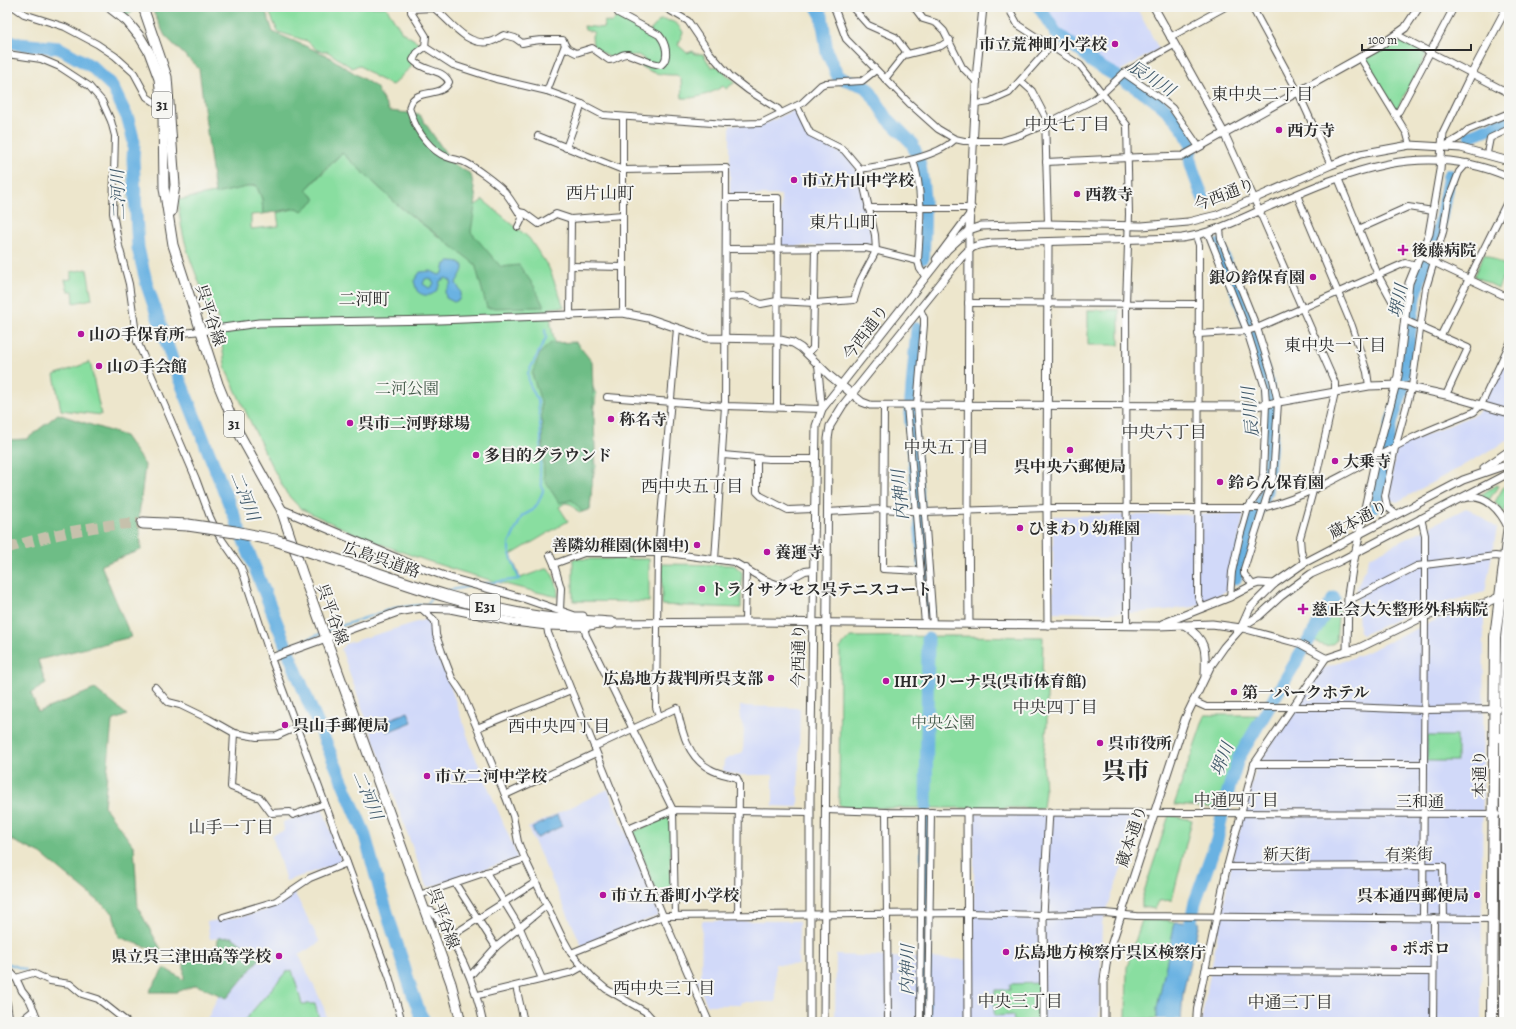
<svg xmlns="http://www.w3.org/2000/svg" width="1516" height="1029" viewBox="0 0 1516 1029" font-family="Alegreya,'Noto Serif JP',serif">
	<style>
		.built { fill: #d1d9f9 }
		.green { fill: #89dea0; stroke: #5a8466 }
		.forest { fill: #6ebd86; stroke: #4c7458 }
		.water { fill: #6bb2e2; stroke: #4b6e86; fill-rule: evenodd }
		.pier { fill: #ede6cc }
		.lines { fill: none; stroke-linecap: round; stroke-linejoin: round }
		.stream { stroke: #6bb2e2; stroke-width: 2 }
		.river { stroke: #6bb2e2; stroke-width: 13 }
		.motorway-tunnel { stroke: #c6c1ac; stroke-width: 11; stroke-dasharray: 11 5.5; stroke-linecap: butt }
		.minor-casing { stroke: #484743; stroke-width: 8 }
		.tertiary-casing { stroke: #484743; stroke-width: 9 }
		.primary-casing { stroke: #484743; stroke-width: 11 }
		.trunk-casing { stroke: #484743; stroke-width: 12 }
		.motorway-casing { stroke: #484743; stroke-width: 13 }
		.minor { stroke: #fff; stroke-width: 6 }
		.tertiary { stroke: #fff; stroke-width: 7 }
		.primary { stroke: #fff; stroke-width: 9 }
		.trunk { stroke: #fff; stroke-width: 10 }
		.motorway { stroke: #fff; stroke-width: 11 }
		.motorway-bridge-casing { stroke: #484743; stroke-width: 13; stroke-linecap: butt }
		.motorway-bridge { stroke: #fff; stroke-width: 11 }
		.poi-dot { fill: #b5179e; stroke: #f6f6f2; stroke-width: 1.5 }
		.labels { text-anchor: middle; stroke-width: 4; stroke-linejoin: round; paint-order: stroke }
		.shield { fill: #f6f6f2; stroke: #686867; stroke-width: 1 }
		.shield-label { font-size: 15px; font-weight: bold; fill: #2b2b2b }
		.poi-label { font-size: 16px; font-weight: bold; fill: #2b2b2b; stroke: #f6f6f2; text-anchor: start }
		.street-label { font-size: 16px; fill: #2b2b2b; stroke: #f6f6f2 }
		.park-label { font-size: 16px; fill: #425848; stroke: #f6f6f2 }
		.water-label { font-size: 17px; font-style: italic; fill: #415a6b; stroke: #f6f6f2 }
		.neighbourhood-label { font-size: 17px; fill: #2b2b2b; stroke: #f6f6f2 }
		.town-label { font-size: 24px; font-weight: bold; fill: #2b2b2b; stroke: #f6f6f2 }
	</style>
	<rect width="100%" height="100%" fill="#f6f6f2"/>
	<filter id="ink" filterUnits="userSpaceOnUse"><feTurbulence type="fractalNoise" baseFrequency=".025" numOctaves="2"/><feDisplacementMap in="SourceGraphic" scale="8" xChannelSelector="R" yChannelSelector="G"/><feConvolveMatrix kernelMatrix="1 2 1 2 8 2 1 2 1" color-interpolation-filters="sRGB"/></filter>
	<filter id="wash" filterUnits="userSpaceOnUse"><feTurbulence type="fractalNoise" baseFrequency=".012" numOctaves="4" result="noise"/><feDisplacementMap in="SourceGraphic" scale="16" xChannelSelector="R" yChannelSelector="G"/><feGaussianBlur stdDeviation="0.9" result="paint"/><feColorMatrix in="noise" values="0 0 0 0 0 0 0 0 0 0 0 0 0 0 0 0 0 1.4 0 .05"/><feComposite in="paint" operator="in"/></filter>
	<g filter="url(#wash)">
		<rect width="100%" height="100%" fill="#ede6cc"/>
		<g class="built">
			<path d="M1043,7h93l23,42 -41,23 -54,-34 -17,-22z"/>
			<path d="M796,109l13,27 39,21 7,9 17,75 -6,5h-85l-1,-2 1,-49h-51v-70l35,-1z"/>
			<path d="M1509,347v93l-112,62 -9,-3 8,-51 82,-35z"/>
			<path d="M1466,508l5,2 26,18 -12,64 -65,17 -58,26 -3,-3 -2,-45 13,-30z"/>
			<path d="M1244,514l-16,76 -34,17 -60,6 -81,-1v-96z"/>
			<path d="M1474,612h4l6,7 -3,403h-280l32,-167 23,-87 63,-98 41,-15 78,-36z"/>
			<path d="M427,619l45,130 46,109 -91,30 -86,-239 4,-5z"/>
			<path d="M740,706l60,2 -2,99 -25,-1v-31h-34l-16,-4 1,-11 19,-8 1,-24 -4,-9z"/>
			<path d="M608,789l51,126 -77,31 -54,-118z"/>
			<path d="M322,808l20,54 -56,19 -14,-46 12,-4 -1,-9z"/>
			<path d="M974,814h167l-39,109 -3,99h-264l1,-67 138,5z"/>
			<path d="M294,892l26,50 -21,13 24,50 5,17h-122l13,-27 8,3 33,-40 -28,-21 -22,2 -3,-17 31,-5 29,-7z"/>
			<path d="M702,921h97l-1,44 -23,-1 1,38h-34l-1,3h-34l-11,-26 5,-1z"/>
		</g>
		<g class="green">
			<path d="M264,7h122l16,25 19,12 1,4 -11,10v9c-8,6 -11,12 -19,18l-17,-8 -16,-12 -7,3 -24,-16 -11,-2 -10,-9 -29,-9 -8,-18z"/>
			<path d="M617,16l32,16 11,-12c12,0 17,2 23,12l-5,13 9,8 6,-2 2,3h8l8,13 6,-1 18,16 -9,7 -3,-3c-12,8 -27,13 -41,12l-1,-19 -4,-4c-17,0 -22,-1 -37,-9l4,-2v-5l-6,-4 -27,3 -18,-12 -1,-10 2,-4 -9,-2 -1,-4 19,2 2,-7 7,2z"/>
			<path d="M1399,38l28,15 -31,58 -32,-52z"/>
			<path d="M342,153l57,53 41,32 27,-27 16,-11 46,38 20,30 15,39 -14,1 1,17 4,19 32,30 9,20 -3,35 3,37 -4,15 -2,28 -11,4 -8,-9 -6,-1 -6,4 9,14 -57,34 9,23 28,-10c7,10 10,17 10,29 -89,-20 -177,-48 -258,-89l-13,-14 -17,-31 -44,-93 -9,-54c-9,-7 -12,-18 -16,-29 -13,-32 -20,-52 -23,-87l78,-15 6,14 1,15 -12,1v14l28,-3 -2,-13 20,-5 19,-9 -10,-9z"/>
			<path d="M1484,254l24,13 -10,21 -24,-12z"/>
			<path d="M87,269l5,30 -18,4 -1,-12h-5l-3,-11 6,-1v-7z"/>
			<rect x="1088" y="310" width="31" height="35"/>
			<path d="M90,362l11,53 -40,-5 -7,-35z"/>
			<path d="M1509,484v15l-5,14 -9,-11 8,-14z"/>
			<path d="M1496,485l2,1 -9,14 -10,-4z"/>
			<path d="M573,559h76v43l-76,-1z"/>
			<path d="M662,564l72,1 8,7 -1,36 -79,-3z"/>
			<path d="M1337,607h2l-3,34c-7,7 -14,6 -22,-1z"/>
			<path d="M950,636l93,1 -1,44 5,2v42l-4,35 2,31 -2,17h-200l-4,-4 1,-156 10,-11z"/>
			<path d="M1205,715h52l-24,43 -16,50 -43,-3z"/>
			<rect x="1427" y="736" width="30" height="25"/>
			<path d="M1169,815l23,5 -20,80 -13,1 -4,8 -13,-2v-9z"/>
			<path d="M670,816l1,84h-11l-27,-68z"/>
			<path d="M1142,920h27v2h6l-17,86 -1,11h-31l1,-52z"/>
			<path d="M292,970l10,34h13l5,18h-77l43,-50z"/>
			<path d="M1041,983l1,39h-28l-1,-7 -19,1 1,-26h15v-6z"/>
		</g>
		<g class="forest">
			<path d="M117,7h22l-12,9z"/>
			<path d="M151,7h109l7,7 6,18 53,23 50,32 13,24 30,3 34,50 18,10 5,25 -5,33 30,35 18,-2 15,21 10,21 -57,1 -12,-44 -76,-58 -57,-53 -13,12 -23,25 10,9 -14,12 -5,-3 -34,6 -1,-15 -6,-14 -41,9 -16,-125 -34,-33z"/>
			<path d="M576,342l16,20 3,86 -5,61 -8,3 -10,-12 -13,3 -15,-24 -3,-77 -9,-28 8,-21 11,-10z"/>
			<path d="M58,414l67,22 20,29 -6,50 2,35 -40,15 30,72 -93,23 8,24 -15,9 7,19 57,-23 32,26 -15,6 -8,85 30,41 4,61 25,45 -44,-16 -6,-24 -72,-59 -34,-16v-398l20,-1z"/>
			<path d="M232,937l28,21 -33,40 -31,-13 -19,7h-28l15,-24 20,12v-26l33,-3 1,-13z"/>
		</g>
		<g class="water">
			<path d="M452,261c21,1 6,16 4,22l5,9 -2,8 -5,2 -8,-4 -1,-6 6,-9v-2l-5,-3 -6,3c-1,13 -13,19 -23,10l-3,-10 6,-9 11,-1 8,4 4,-2 2,-9zM430,278l4,5 -2,3 -3,2 -6,-4 2,-5z"/>
			<path d="M408,712l4,10 -25,10 -4,-10z"/>
			<path d="M557,815l5,11 -25,12 -5,-10z"/>
			<path d="M1175,922h24l-16,71 -2,29h-24v-14z"/>
		</g>
		<path class="pier" d="M1155,1019l28,1v2h-28z"/>
		<g class="lines">
			<g class="stream">
				<path d="M481,584l38,-5 -10,-28v-7l13,-28 11,-6 5,-7 5,-12 -3,-15 1,-39 -3,-36 -9,-18 -1,-10 18,-35 -1,-9"/>
				<path d="M446,591l25,-5"/>
				<path d="M326,631l68,-23 34,-4 4,-9"/>
				<path d="M287,648l35,-15"/>
				<path d="M7,963l19,7"/>
			</g>
			<g class="river">
				<path d="M817,7l5,9 5,36 11,25 29,10 20,31 25,25 4,10"/>
				<path d="M1039,7l17,26 31,23 5,6c36,22 82,40 99,82 2,5 -2,9 -1,14 1,13 11,34 16,46"/>
				<path d="M7,40l12,4 40,4 32,18 21,20 16,33 6,23 -1,17 5,89 9,37 28,83 133,333 56,131 15,55 32,102 9,25 5,8"/>
				<path d="M1470,136l39,-16"/>
				<path d="M919,161c7,32 6,64 4,97"/>
				<path d="M1219,245l35,93 14,47 4,47 -6,60 -12,26 -15,43 -3,17"/>
				<path d="M917,328l-7,84 18,198"/>
				<path d="M1376,506l16,-86 10,-28 10,-77 5,-27 7,-22 14,-31 11,-60"/>
				<path d="M926,806l2,-167"/>
				<path d="M926,905l1,-89"/>
				<path d="M1187,940l8,-38 22,-62 7,-35 14,-46 96,-161"/>
				<path d="M924,1022l1,-103"/>
			</g>
		</g>
	</g>
	<g filter="url(#ink)">
		<g class="lines">
			<path class="motorway-tunnel" d="M7,548c45,-13 89,-24 136,-25"/>
			<defs>
				<g id="minor">
					<path d="M14,7l10,7 41,13 32,17 18,12 19,17 13,24 15,10"/>
					<path d="M664,7l24,14 21,31 21,24 18,14 30,19 3,4"/>
					<path d="M834,7l12,32 63,64 29,26 17,10 9,2h37l19,-6 26,-11 47,-24 13,-10 18,-17 50,-28"/>
					<path d="M852,7l16,18 27,12 13,17"/>
					<path d="M914,7l9,12 13,4 8,8 18,36 15,15"/>
					<path d="M1008,7l10,18 62,40 47,60 2,89 -3,90 1,321"/>
					<path d="M1252,7l46,85 33,73"/>
					<path d="M1397,33l4,4 108,56"/>
					<path d="M1170,37l55,-30"/>
					<path d="M425,47l28,18 43,14 51,12 35,13 21,11 123,9 35,-1 41,-20 19,-18 5,-2 36,-2 14,-11"/>
					<path d="M7,54l34,5 19,8 29,19 13,15 9,20 4,15 -2,77 6,33 10,38 8,57 59,138 14,38 8,17 23,33 30,91 118,318 13,46"/>
					<path d="M1360,57l47,77 3,11"/>
					<path d="M1124,73l36,25 12,10 27,39"/>
					<path d="M885,79l19,-24 37,-9 9,-6"/>
					<path d="M1021,81l11,10 13,25 3,108"/>
					<path d="M547,91l18,-46 3,4 8,4 16,-5 17,12c8,0 11,-7 19,-6l24,9 9,2c9,-7 5,-22 -2,-30l-41,-22 -2,-6"/>
					<path d="M977,104l12,-2 20,-9 41,-46"/>
					<path d="M1395,114l4,-3 55,-104"/>
					<path d="M623,117v196"/>
					<path d="M538,136l85,34 103,-2 -1,238 -10,154"/>
					<path d="M1443,147l17,-10 8,-7 41,-17"/>
					<path d="M566,148l16,-44"/>
					<path d="M1487,153l3,-15 19,-9"/>
					<path d="M913,160c11,33 7,67 5,101l2,8 5,7 3,-5"/>
					<path d="M1046,162l83,-4"/>
					<path d="M860,169c26,-4 76,-10 95,-30"/>
					<path d="M1338,178l40,97 18,33 13,14 59,26 -22,47"/>
					<path d="M1297,195l55,131 15,46 2,14"/>
					<path d="M727,198h51l-1,209"/>
					<path d="M1254,199l81,184v9l-22,99 -13,47 1,13 3,12"/>
					<path d="M868,208h104"/>
					<path d="M519,212l5,1 15,11 17,-10 15,5 52,-4"/>
					<path d="M518,227l4,-8 -1,-3c-5,-8 -11,-18 -17,-25 -8,-8 -29,-24 -40,-29 -5,-2 -12,-3 -17,-5 -16,-6 -30,-25 -35,-41 -1,-4 -4,-7 -2,-11 5,-17 33,-7 39,-23 -7,-14 -24,-9 -36,-22l4,-7 8,-6 1,-11 -15,-24v-3l23,-1c17,13 31,38 56,34 6,-1 9,-5 14,-7l11,3 7,5c16,-4 24,-3 41,-3l2,5"/>
					<path d="M1220,229l1,10 36,89 15,47 6,28 -5,74 -29,92v5l9,11"/>
					<path d="M1359,229l49,-22 25,4"/>
					<path d="M1208,233l39,98 18,57 1,16 -3,71 -3,15 -12,18 -9,32 -7,32 -2,25"/>
					<path d="M1196,236l3,9 -1,352 5,11"/>
					<path d="M726,249l140,-1 52,13"/>
					<path d="M1420,256l89,42"/>
					<path d="M936,259l35,-47"/>
					<path d="M572,266l51,1"/>
					<path d="M726,297l18,-1 17,8 16,-3 38,2 39,-3 6,-19 16,-30 -1,-16 -15,-66 -16,-19 -34,-17 -13,-27"/>
					<path d="M968,303l230,1"/>
					<path d="M920,309l4,9v7l-7,80 16,219"/>
					<path d="M570,316l1,-97"/>
					<path d="M1198,334l49,-3 10,-3 148,-65 11,3"/>
					<path d="M1441,335l68,-137"/>
					<path d="M137,341l9,-4 55,-6"/>
					<path d="M807,354l6,-6 2,-99"/>
					<path d="M607,397l118,9 97,3 -4,-45"/>
					<path d="M884,405l-1,164 37,2"/>
					<path d="M907,405l18,219"/>
					<path d="M723,455l46,4h46"/>
					<path d="M757,458v34l4,4 27,14 25,-1"/>
					<path d="M827,512l56,-3 41,3 123,-4h215c54,-13 100,-45 150,-70 20,-10 41,-17 62,-26l7,-7 28,-60"/>
					<path d="M1396,514l-9,-7 -2,-11 10,-48 17,-62 14,-98 17,-56 5,-31 11,-29 8,-9"/>
					<path d="M1421,518l4,17v81l-2,302"/>
					<path d="M550,555l4,9 30,-11h84l66,9 29,17 16,6 26,-14 8,-1"/>
					<path d="M554,564l7,24 -1,22"/>
					<path d="M1348,601l69,-35 78,-10 9,1"/>
					<path d="M421,608l14,13 1,14 6,17 10,26 10,15 15,35 28,67 8,21 5,26 7,17 36,76 10,18 22,25 13,11 40,23 9,10"/>
					<path d="M745,622l1,-54"/>
					<path d="M547,626l1,7 115,283 46,106"/>
					<path d="M584,627l2,8 87,175 2,106"/>
					<path d="M1241,628l59,16 26,14 21,-7"/>
					<path d="M155,687l13,15 12,3 29,14 25,14 23,4 20,-1 20,-9"/>
					<path d="M1193,701l13,6h142l77,3 72,-1"/>
					<path d="M659,716l-3,-9 2,-155 19,-224"/>
					<path d="M477,728l94,-38"/>
					<path d="M234,733l-3,54 29,11 11,15 19,-1 3,3 32,-11"/>
					<path d="M594,747l83,-39c5,23 10,49 33,61 8,5 18,6 27,9l2,5 -1,132"/>
					<path d="M1254,764h170"/>
					<path d="M505,795l91,-42"/>
					<path d="M826,810l60,2 611,2"/>
					<path d="M886,812l2,210"/>
					<path d="M628,829l45,-19 137,2"/>
					<path d="M1227,867l216,-1 1,52"/>
					<path d="M486,872l34,56 22,51"/>
					<path d="M455,883l41,64"/>
					<path d="M419,895l106,-36"/>
					<path d="M425,910l7,1c26,35 42,68 51,111"/>
					<path d="M223,917l53,-16 34,-23 37,-15"/>
					<path d="M451,936l85,-54"/>
					<path d="M571,953l92,-37 305,-3 75,2 62,-2 31,3 357,3"/>
					<path d="M7,968l9,10 6,13 8,10 9,21"/>
					<path d="M1205,971l227,1"/>
					<path d="M470,976l26,-29 51,-42"/>
					<path d="M16,978l17,-5 17,8 20,3 12,10 16,5 29,23"/>
					<path d="M516,986l8,36"/>
					<path d="M478,995l95,-23 9,-5"/>
					<path d="M7,1003l2,14 4,5"/>
					<path d="M19,1022l15,-12"/>
					<path d="M920,1022l2,-210"/>
					<path d="M928,1022l3,-210"/>
					<path d="M1196,1022l1,-13 30,-142 27,-103 72,-106"/>
					<path d="M1433,1022l1,-104"/>
				</g>
				<g id="tertiary">
					<path d="M1154,7l70,126 30,66"/>
					<path d="M1507,7l-35,66 -29,60 -3,37 -11,64 -20,49 -11,93 -22,81 -24,112 -4,26 -1,56 12,-3 66,-32 61,-13 23,-11"/>
					<path d="M1129,158l54,-2 194,-108 28,-20 14,-21"/>
					<path d="M1048,242l-1,266 1,117"/>
					<path d="M201,331l58,-8 180,-3 184,-7 25,5 58,20 70,1 17,4 8,5 29,28 32,26 8,3 386,1 113,-20 31,-1 46,10 63,18"/>
					<path d="M1484,468l25,-17"/>
					<path d="M1464,498c22,-6 37,13 45,31"/>
					<path d="M281,509l125,53 44,16 76,21 49,17h8"/>
					<path d="M607,623l138,-1 413,4 54,-2 29,4"/>
					<path d="M969,624l-1,-115 1,-279 8,-162 6,-61"/>
					<path d="M1162,624l68,-27 23,-12 6,-2 15,1"/>
					<path d="M1184,625c23,14 22,26 21,50"/>
					<path d="M1241,627l18,-11 22,-20 30,-22 29,-13 169,-88"/>
					<path d="M271,658l127,-46 23,-4 29,1 64,13 33,4 37,1 11,-2"/>
					<path d="M967,811l1,211"/>
					<path d="M810,1022v-223l6,-373 6,-17 125,-159 22,-20 12,-4 67,-2 94,2 46,-4 29,-7 114,-50 29,-11 50,-9 51,3 48,13"/>
					<path d="M824,1022l4,-583 2,-13 13,-21 117,-146c11,-13 15,-14 32,-16l190,-5c32,-5 59,-19 88,-32 80,-35 153,-67 239,-29"/>
					<path d="M1044,1022l-1,-107 6,-103"/>
					<path d="M1104,1022v-42l3,-22 78,-239 25,-52 14,-20 17,-19 9,-20 24,-24 30,-21 159,-83 46,-16"/>
				</g>
				<g id="primary">
					<path d="M109,7l18,14 13,16 9,15 10,27 4,37 1,72 9,57 45,139 18,44 45,81 21,63 149,411 10,39"/>
					<path d="M143,7l24,70 8,108 -4,27"/>
				</g>
				<g id="trunk">
					<path d="M1492,1022l3,-385 14,-111"/>
					<path d="M1505,1022v-326l1,-58 3,-29"/>
				</g>
				<g id="motorway">
					<path d="M143,523l45,2"/>
					<path d="M364,569c57,20 114,39 174,48 24,4 49,4 73,6"/>
				</g>
			</defs>
			<use href="#minor" class="minor-casing"/>
			<use href="#tertiary" class="tertiary-casing"/>
			<use href="#primary" class="primary-casing"/>
			<use href="#trunk" class="trunk-casing"/>
			<use href="#motorway" class="motorway-casing"/>
			<use href="#minor" class="minor"/>
			<use href="#tertiary" class="tertiary"/>
			<use href="#primary" class="primary"/>
			<use href="#trunk" class="trunk"/>
			<use href="#motorway" class="motorway"/>
			<defs>
				<path id="motorway-bridge" d="M188,525l47,7 40,8 89,29"/>
			</defs>
			<use href="#motorway-bridge" class="motorway-bridge-casing"/>
			<use href="#motorway-bridge" class="motorway-bridge"/>
		</g>
	</g>
	<g class="poi-dot">
		<circle cx="1115" cy="44" r="4"/>
		<circle cx="1279" cy="130" r="4"/>
		<circle cx="794" cy="180" r="4"/>
		<circle cx="1077" cy="194" r="4"/>
		<path d="M1401 244h4v4h4v4h-4v4h-4v-4h-4v-4h4z"/>
		<circle cx="1313" cy="277" r="4"/>
		<circle cx="81" cy="334" r="4"/>
		<circle cx="99" cy="366" r="4"/>
		<circle cx="611" cy="419" r="4"/>
		<circle cx="350" cy="423" r="4"/>
		<circle cx="1070" cy="450" r="4"/>
		<circle cx="476" cy="455" r="4"/>
		<circle cx="1335" cy="461" r="4"/>
		<circle cx="1220" cy="482" r="4"/>
		<circle cx="1020" cy="528" r="4"/>
		<circle cx="697" cy="545" r="4"/>
		<circle cx="767" cy="552" r="4"/>
		<circle cx="702" cy="589" r="4"/>
		<path d="M1301 603h4v4h4v4h-4v4h-4v-4h-4v-4h4z"/>
		<circle cx="771" cy="678" r="4"/>
		<circle cx="886" cy="681" r="4"/>
		<circle cx="1234" cy="692" r="4"/>
		<circle cx="285" cy="725" r="4"/>
		<circle cx="1100" cy="743" r="4"/>
		<circle cx="427" cy="776" r="4"/>
		<circle cx="603" cy="895" r="4"/>
		<circle cx="1477" cy="895" r="4"/>
		<circle cx="1394" cy="948" r="4"/>
		<circle cx="1006" cy="952" r="4"/>
		<circle cx="279" cy="956" r="4"/>
	</g>
	<g class="labels">
		<g class="shield">
			<rect x="152" y="92" width="20" height="26" rx="3"/>
			<rect x="224" y="411" width="20" height="26" rx="3"/>
			<rect x="470" y="594" width="30" height="26" rx="3"/>
		</g>
		<g class="shield-label">
			<text x="162" y="110">31</text>
			<text x="234" y="429">31</text>
			<text x="485" y="612">E31</text>
		</g>
		<g class="poi-label">
			<text x="1107" y="50" text-anchor="end">市立荒神町小学校</text>
			<text x="1287" y="136">西方寺</text>
			<text x="802" y="186">市立片山中学校</text>
			<text x="1085" y="200">西教寺</text>
			<text x="1412" y="256">後藤病院</text>
			<text x="1305" y="283" text-anchor="end">銀の鈴保育園</text>
			<text x="89" y="340">山の手保育所</text>
			<text x="107" y="372">山の手会館</text>
			<text x="619" y="425">称名寺</text>
			<text x="358" y="429">呉市二河野球場</text>
			<text x="484" y="461">多目的グラウンド</text>
			<text x="1343" y="467">大乗寺</text>
			<text x="1070" y="472" text-anchor="middle">呉中央六郵便局</text>
			<text x="1228" y="488">鈴らん保育園</text>
			<text x="1028" y="534">ひまわり幼稚園</text>
			<text x="689" y="551" text-anchor="end">善隣幼稚園(休園中)</text>
			<text x="775" y="558">養運寺</text>
			<text x="710" y="595">トライサクセス呉テニスコート</text>
			<text x="1312" y="615">慈正会大矢整形外科病院</text>
			<text x="763" y="684" text-anchor="end">広島地方裁判所呉支部</text>
			<text x="894" y="687">IHIアリーナ呉(呉市体育館)</text>
			<text x="1242" y="698">第一パークホテル</text>
			<text x="293" y="731">呉山手郵便局</text>
			<text x="1108" y="749">呉市役所</text>
			<text x="435" y="782">市立二河中学校</text>
			<text x="611" y="901">市立五番町小学校</text>
			<text x="1469" y="901" text-anchor="end">呉本通四郵便局</text>
			<text x="1402" y="954">ポポロ</text>
			<text x="1014" y="958">広島地方検察庁呉区検察庁</text>
			<text x="271" y="962" text-anchor="end">県立呉三津田高等学校</text>
		</g>
		<g class="street-label">
			<text transform="translate(1224 194) rotate(-21)" y="6">今西通り</text>
			<text transform="translate(211 315) rotate(72)" y="6">呉平谷線</text>
			<text transform="translate(865 332) rotate(-53)" y="6">今西通り</text>
			<text transform="translate(1358 519) rotate(-28)" y="6">蔵本通り</text>
			<text transform="translate(382 559) rotate(19)" y="6">広島呉道路</text>
			<text transform="translate(333 614) rotate(70)" y="6">呉平谷線</text>
			<text transform="translate(798 656) rotate(-89)" y="6">今西通り</text>
			<text transform="translate(1479 774) rotate(-90)" y="6">本通り</text>
			<text x="1420" y="807">三和通</text>
			<text transform="translate(1131 836) rotate(-72)" y="6">蔵本通り</text>
			<text x="1287" y="860">新天街</text>
			<text transform="translate(1409 854) rotate(-1)" y="6">有楽街</text>
			<text transform="translate(444 918) rotate(70)" y="6">呉平谷線</text>
		</g>
		<g class="park-label">
			<text x="407" y="394">二河公園</text>
			<text x="943" y="728">中央公園</text>
		</g>
		<g class="water-label">
			<text transform="translate(1152 78) rotate(33)" y="6">辰川川</text>
			<text transform="translate(118 195) rotate(-92)" y="6">二河川</text>
			<text transform="translate(1398 301) rotate(-79)" y="6">堺川</text>
			<text transform="translate(1250 412) rotate(-95)" y="6">辰川川</text>
			<text transform="translate(900 495) rotate(-95)" y="6">内神川</text>
			<text transform="translate(245 496) rotate(68)" y="6">二河川</text>
			<text transform="translate(1222 759) rotate(-69)" y="6">堺川</text>
			<text transform="translate(368 795) rotate(67)" y="6">二河川</text>
			<text transform="translate(907 970) rotate(-89)" y="6">内神川</text>
		</g>
		<g class="neighbourhood-label">
			<text x="1262" y="100">東中央二丁目</text>
			<text x="1067" y="130">中央七丁目</text>
			<text x="600" y="199">西片山町</text>
			<text x="843" y="228">東片山町</text>
			<text x="364" y="305">二河町</text>
			<text x="1335" y="351">東中央一丁目</text>
			<text x="1164" y="438">中央六丁目</text>
			<text x="946" y="453">中央五丁目</text>
			<text x="692" y="492">西中央五丁目</text>
			<text x="1055" y="713">中央四丁目</text>
			<text x="559" y="732">西中央四丁目</text>
			<text x="1236" y="806">中通四丁目</text>
			<text x="231" y="833">山手一丁目</text>
			<text x="664" y="994">西中央三丁目</text>
			<text x="1020" y="1007">中央三丁目</text>
			<text x="1290" y="1008">中通三丁目</text>
		</g>
		<g class="town-label">
			<text x="1126" y="779">呉市</text>
		</g>
	</g>
	<rect width="1516" height="1029" fill="none" stroke="#f6f6f2" stroke-width="24"/>
	<path d="M1362 44v6h109v-6" fill="none" stroke="#2b2b2b" stroke-width="2"/>
	<text x="1368" y="44" font-size="12" fill="#2b2b2b" stroke="#f6f6f2" stroke-width="3" paint-order="stroke">100 m</text>
</svg>
